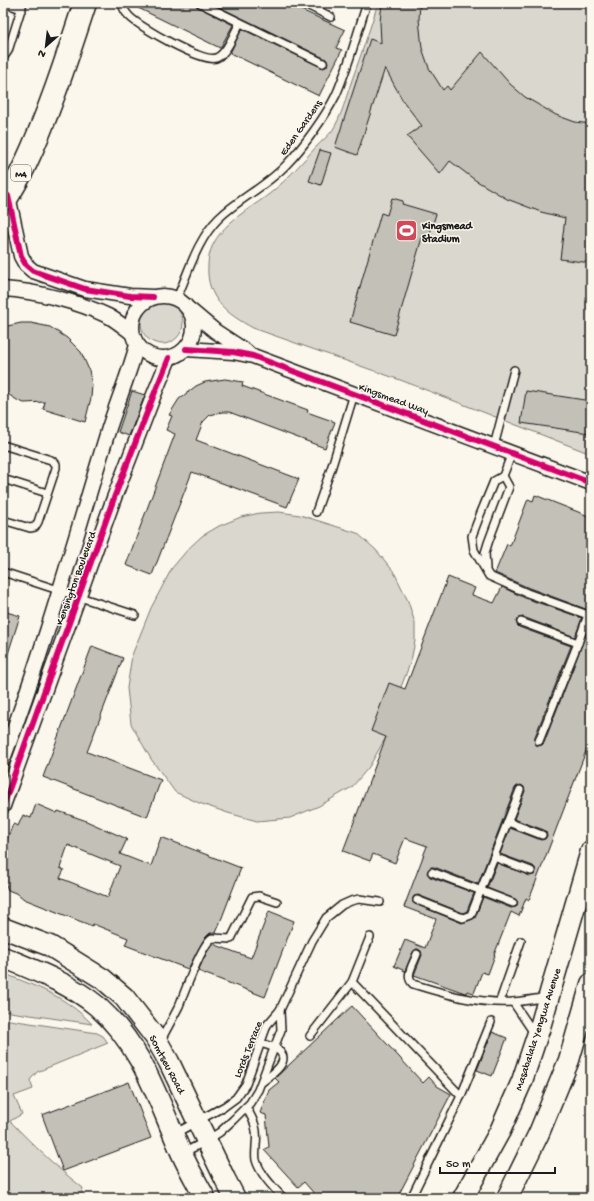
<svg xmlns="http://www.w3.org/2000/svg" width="594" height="1201" viewBox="0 0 594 1201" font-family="'Gochi Hand',sans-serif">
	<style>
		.green { fill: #dad7ce; stroke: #7b7a75 }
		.building { fill: #c3c0b8; stroke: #1c1c1c; fill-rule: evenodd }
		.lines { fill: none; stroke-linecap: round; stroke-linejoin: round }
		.service-casing { stroke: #1c1c1c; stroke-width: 10 }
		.minor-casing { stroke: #1c1c1c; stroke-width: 17 }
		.secondary-casing { stroke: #1c1c1c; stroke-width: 23 }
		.trunk-casing { stroke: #1c1c1c; stroke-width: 25 }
		.service { stroke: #fbf7ec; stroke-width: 7 }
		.minor { stroke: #fbf7ec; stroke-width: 14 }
		.secondary { stroke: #fbf7ec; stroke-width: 20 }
		.trunk { stroke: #fbf7ec; stroke-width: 22 }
		.cycleway-casing { stroke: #fbf7ec; stroke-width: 8 }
		.cycleway { stroke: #d6006c; stroke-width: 6 }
		.labels { text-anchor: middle; stroke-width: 3; stroke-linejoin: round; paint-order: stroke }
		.shield { fill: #fbf7ec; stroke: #5f5e5a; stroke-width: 1 }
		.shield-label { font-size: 10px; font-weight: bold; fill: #1c1c1c }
		.street-label { font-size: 11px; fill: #1c1c1c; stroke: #fbf7ec }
		.poi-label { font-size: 11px; font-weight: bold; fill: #1c1c1c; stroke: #fbf7ec; text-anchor: start }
	</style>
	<rect width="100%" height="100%" fill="#fbf7ec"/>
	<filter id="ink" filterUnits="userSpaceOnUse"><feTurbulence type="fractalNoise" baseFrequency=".025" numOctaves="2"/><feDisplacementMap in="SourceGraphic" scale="8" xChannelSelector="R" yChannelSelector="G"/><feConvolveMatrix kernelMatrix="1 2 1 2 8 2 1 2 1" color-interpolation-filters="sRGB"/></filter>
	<g filter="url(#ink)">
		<g class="green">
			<path d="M378,3h213v451l-188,-73 -150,-53c-26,-14 -47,-30 -45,-62 0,-11 4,-22 11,-31 14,-19 36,-29 54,-44 16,-13 29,-29 44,-45 5,-5 11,-10 15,-15 10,-15 14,-34 20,-51 9,-25 18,-51 26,-77z"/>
			<circle cx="162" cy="323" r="21"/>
			<path d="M279,512l21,3 57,18 19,17 18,22 14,29 7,22v18l-4,20 -10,26 -15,50 -17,30 -17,20 -33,19 -29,12 -33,3 -29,-8 -29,-10 -24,-11 -24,-33 -20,-35 -4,-36 5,-33 19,-47 21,-40 17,-20 13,-12 17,-10 22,-9 19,-4z"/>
			<path d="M3,973c36,15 61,22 89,51l-89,-13z"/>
			<path d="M3,1019l94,14 6,3 5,7 -71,29 -7,8 3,9 -19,7 8,18 -12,7c23,24 47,47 73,67l-3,10h-77z"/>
		</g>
		<g class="building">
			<path d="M128,3h67l3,4 35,18 -13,23z"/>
			<path d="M211,3h75l59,27 -9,18 6,2 -23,46 -89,-43 12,-24 79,38 3,1 3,-2 1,-4 -2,-3z"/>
			<path d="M382,3h38l-1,16 3,29 7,20 14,22 4,-4 3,4 32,-38 28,32 15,13 31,18 19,7 16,2v139l-31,-4 5,-41 -24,-6 -34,-13 -32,-19 -25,-19 -10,13 -33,-38 15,-10 -19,-25 -18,-33 -28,87 -22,-8 35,-108 11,4 -1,-21z"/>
			<path d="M320,150l11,3 -10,32 -12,-4z"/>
			<path d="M392,198l11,3 -1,3 34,10 -7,22 -6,-2 -29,101 -44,-13 31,-109 6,2z"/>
			<path d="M21,323h10l19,4 17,11 14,14 8,18 3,15 -1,13 -6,24 -42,-13 2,-7 -21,1 -7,-3 -14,-9v-64z"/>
			<path d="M225,379l18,3 -1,4 66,24 -1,2 28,10 -10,26 -96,-36h-7l-12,3 -7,7 -7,18 103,39 -12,28 -95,-35 -40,103 -26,-10 49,-131 -9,-4 6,-14 -3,-1 10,-16 17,-13 9,-4z"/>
			<path d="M132,391l13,4 -16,41 -11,-4z"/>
			<path d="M526,391l65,10v17l-2,15 -68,-10z"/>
			<path d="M535,495l56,22v94l-62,-23 -34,-15 12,-29 3,2 18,-47 5,2z"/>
			<path d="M448,577l27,11 -3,7 22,8 8,-16 23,11 57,20 -7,19 -52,-20 -5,1 -2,3 1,4 2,2 52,19 -37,93 1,5 3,2 4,-1 2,-2 47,-122v117l-62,162 -3,-2 -7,18 -8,-4 -17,43h1l-7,19 -6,-2 -8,21 -7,-2 -1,2h-1l-51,-18 8,-20 -1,-4 -3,-2h-2l-3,3 -8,19 -11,-5 11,-26 20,8 11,-29 -32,-12 23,-61 -22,-8 -10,25 -22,-9 -3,7 -27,-10 43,-114 -15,-6 18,-48 16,6zM521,785l3,2 1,4 -11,28 30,11 2,2 1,4 -2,3 -4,1 -31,-12 -10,26 33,12 2,2 1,4 -2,3 -4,1 -33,-13 -10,25 28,11 3,3 -2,5 -5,1 -28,-11 -8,21 -13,5 -49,-20v-5l1,-2 4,-1 45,18 4,-2 7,-18 -44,-16 -3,-4 1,-3 3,-3h3l44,17 37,-96 2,-2z"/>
			<path d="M3,611l17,5 -14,44h-3z"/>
			<path d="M92,646l31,12 -36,94 74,28 -14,37 -104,-40z"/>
			<path d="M36,804l21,9 1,-2 26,9 43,19 -7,15 31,12 10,-29 80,31 -25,65h-6l-6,6 -16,30 -63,-24 3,-7 -35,-14 -1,2 -68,-27 -6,-5 -10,-4 -5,-13v-27l10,-26 5,2 5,-11 8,3zM68,845l52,21 -12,31 -48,-19 4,-8 -4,-2z"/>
			<path d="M269,911l25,10 -29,76 -67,-26 9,-19 6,-8 38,14z"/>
			<path d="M352,1006l71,77 6,-6 8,9 14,8 -54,104h-79l-14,-16 -6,5 -34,-37 5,-3 -3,-32 -6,-2 9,-23 10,-8 -4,-4z"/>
			<path d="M492,1032l15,6 -15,38 -15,-6z"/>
			<path d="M129,1082l22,56 -88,33 -21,-56z"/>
		</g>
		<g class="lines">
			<defs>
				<g id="service">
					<path d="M3,3l19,6"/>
					<path d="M122,3c1,5 3,9 7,13 10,11 74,47 87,42 11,-4 18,-25 24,-35"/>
					<path d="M200,3l123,60"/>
					<path d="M303,3l28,14"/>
					<path d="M3,58l5,-7 15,-48"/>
					<path d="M177,298c12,-27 20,-58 42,-80 21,-20 48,-32 68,-54 17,-18 38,-47 49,-69 13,-30 21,-61 31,-92"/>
					<path d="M3,445l48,15 5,4v4l-18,54 -3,5 -5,1 -27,-8"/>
					<path d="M494,446l20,-76"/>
					<path d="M512,453l-9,23 -9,5 -14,34 -8,21 2,14 15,26 38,17 61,22 -10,28 -39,98"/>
					<path d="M3,479l44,14"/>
					<path d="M316,512l16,-46 22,-72"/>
					<path d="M486,568l-1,-15 3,-10 21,-56 -6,-11"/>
					<path d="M3,572l132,43"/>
					<path d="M521,622l57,21"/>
					<path d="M508,822l34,13"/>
					<path d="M494,857l37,14"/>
					<path d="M432,872l81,31"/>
					<path d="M417,900l46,18 8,-3 49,-125"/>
					<path d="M417,954c-3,9 -13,22 -4,30 32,10 65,20 100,18 11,-1 23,-3 34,-5"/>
					<path d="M352,982l109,114 -50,102"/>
					<path d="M500,1001l21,-60"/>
					<path d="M513,1002l21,31"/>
					<path d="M310,1036l42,-54 18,-45"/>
					<path d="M160,1042c6,-12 13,-24 19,-36 6,-14 22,-61 33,-68l19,1 21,-42 7,-1 18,6"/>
					<path d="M260,1043c6,2 13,3 18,7 15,11 -8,26 -16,32"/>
					<path d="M461,1096l30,-74"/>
					<path d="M246,1107c8,14 12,21 10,38 0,5 -1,10 0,15 4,14 17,27 27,38"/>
					<path d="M174,1134l51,-28 11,-8 10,-14 21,-59 13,-15 32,-69 14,-23 16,-13 9,-4 8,-2 21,3"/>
					<path d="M183,1153l23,-12 14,-9 13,-12 17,-17 8,-13 23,-60 -1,-20"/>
				</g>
				<g id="minor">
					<path d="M8,196l13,60 5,9 7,6 52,18 45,7 23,1"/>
					<path d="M3,289c33,2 76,13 105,27 8,4 16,11 23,16"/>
					<circle cx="163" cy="327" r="31"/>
					<path d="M190,310l25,21 32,21"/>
					<path d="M186,349l47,3 20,4 338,127"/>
					<path d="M3,759c41,-109 72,-220 106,-331 9,-28 20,-54 28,-83"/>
					<path d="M3,806l111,-308 39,-101 16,-39"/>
				</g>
				<g id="secondary">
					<path d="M3,928l47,18 53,33 21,18 31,40 14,25 56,117 10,19"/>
					<path d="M3,957c31,13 68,27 94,49 46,41 60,92 84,146 7,16 16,31 24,46"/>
					<path d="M463,1198l37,-67 22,-50 18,-54 51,-176"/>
					<path d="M507,1198l32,-65 30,-73 22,-76"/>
				</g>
				<path id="trunk" d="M3,204c7,-12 15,-24 21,-37 25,-53 43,-109 61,-164"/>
			</defs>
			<use href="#service" class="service-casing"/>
			<use href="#minor" class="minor-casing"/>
			<use href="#secondary" class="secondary-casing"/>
			<use href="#trunk" class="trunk-casing"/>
			<use href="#service" class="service"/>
			<use href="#minor" class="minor"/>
			<use href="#secondary" class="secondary"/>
			<use href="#trunk" class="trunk"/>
			<defs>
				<g id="cycleway">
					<path d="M8,196l13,60 5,9 7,6 52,18 45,7 23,1"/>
					<path d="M186,349l47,3 20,4 338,127"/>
					<path d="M3,806l111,-308 39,-101 16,-39"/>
				</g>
			</defs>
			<use href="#cycleway" class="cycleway-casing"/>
			<use href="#cycleway" class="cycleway"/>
		</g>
	</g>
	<defs>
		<symbol id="stadium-square" viewBox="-11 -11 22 22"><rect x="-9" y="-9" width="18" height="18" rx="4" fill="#d1495b" stroke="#fbf7ec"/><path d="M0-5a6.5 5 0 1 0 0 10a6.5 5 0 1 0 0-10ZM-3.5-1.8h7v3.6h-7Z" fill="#fff"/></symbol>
	</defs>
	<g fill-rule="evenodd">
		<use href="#stadium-square" x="394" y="218" width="25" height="25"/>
	</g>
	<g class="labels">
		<rect class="shield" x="11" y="165" width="20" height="16" rx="3"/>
		<g class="shield-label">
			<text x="21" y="177">M4</text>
		</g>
		<g class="street-label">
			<text transform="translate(300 127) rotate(-55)" y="4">Eden Gardens</text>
			<text transform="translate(394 398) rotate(20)" y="4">Kingsmead Way</text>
			<text transform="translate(75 578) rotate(-70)" y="4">Kensington Boulevard</text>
			<text transform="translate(537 1029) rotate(-72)" y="4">Masabalala Yengwa Avenue</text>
			<text transform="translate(247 1049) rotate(-68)" y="4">Lords Terrace</text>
			<text transform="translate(168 1064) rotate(62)" y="4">Somtseu Road</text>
		</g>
		<g class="poi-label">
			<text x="422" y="229">Kingsmead<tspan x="422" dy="13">Stadium</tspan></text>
		</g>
	</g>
	<rect width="594" height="1201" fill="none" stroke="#fbf7ec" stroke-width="16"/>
	<rect x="8" y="8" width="578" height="1185" fill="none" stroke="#1c1c1c" stroke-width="1.5" filter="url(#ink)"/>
	<g transform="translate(46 46) rotate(208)" stroke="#fbf7ec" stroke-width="3" paint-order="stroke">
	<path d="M0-3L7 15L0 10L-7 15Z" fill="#1c1c1c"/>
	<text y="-6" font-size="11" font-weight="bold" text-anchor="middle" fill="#1c1c1c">N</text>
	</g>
	<path d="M440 1167v6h115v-6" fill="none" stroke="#1c1c1c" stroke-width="2"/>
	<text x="446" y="1167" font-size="12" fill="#1c1c1c" stroke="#fbf7ec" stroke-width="3" paint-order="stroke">50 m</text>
</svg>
